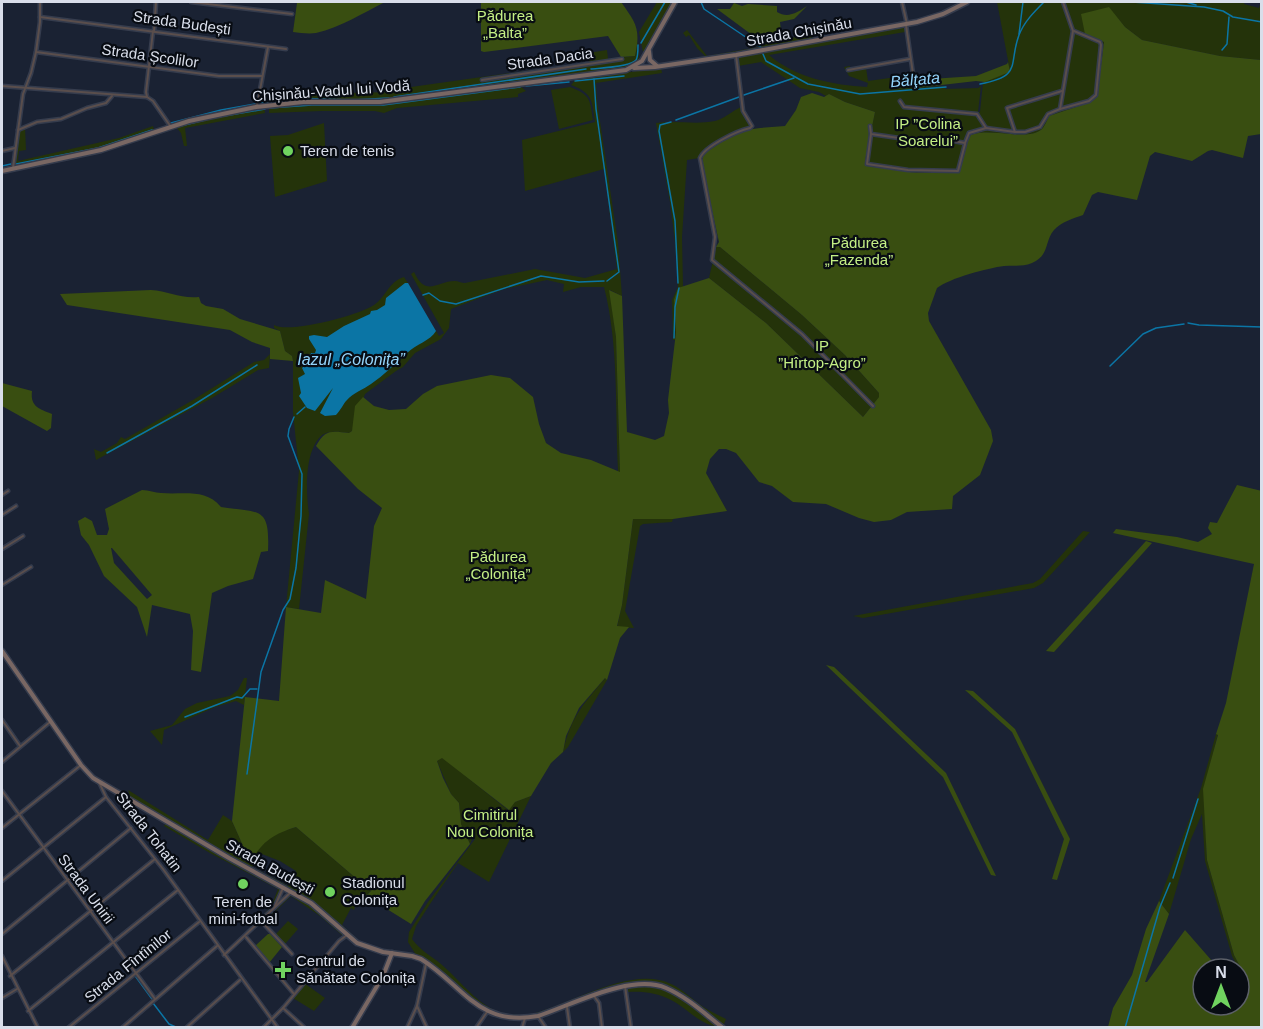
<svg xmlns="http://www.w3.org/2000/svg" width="1263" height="1029" viewBox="0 0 1263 1029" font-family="Arial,sans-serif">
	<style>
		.green { fill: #24330a }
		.forest { fill: #394e11; fill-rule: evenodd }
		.water { fill: #0b75a5 }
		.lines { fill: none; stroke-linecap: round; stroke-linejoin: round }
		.stream { stroke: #0b75a5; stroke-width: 1.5 }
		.street-casing { stroke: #353c4d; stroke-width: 5 }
		.secondary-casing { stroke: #353c4d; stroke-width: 7 }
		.street { stroke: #5a4e4c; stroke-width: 2 }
		.secondary { stroke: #796763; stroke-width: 4 }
		.poi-dot { fill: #70d35f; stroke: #080c13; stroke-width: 2 }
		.labels { text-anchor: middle; stroke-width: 4.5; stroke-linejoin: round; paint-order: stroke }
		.park-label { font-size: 15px; fill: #c4ef85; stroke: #080c13 }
		.street-label { font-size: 15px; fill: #d9deea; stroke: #080c13 }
		.poi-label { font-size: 15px; fill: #d9deea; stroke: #080c13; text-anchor: start }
		.water-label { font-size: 16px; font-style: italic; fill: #94d4fb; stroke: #080c13 }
	</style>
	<rect width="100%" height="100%" fill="#1a2233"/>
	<g class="green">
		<path d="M657,2h15l-25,47 -4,3 -4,-20z"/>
		<path d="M997,2h65l3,7 2,-1 -2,-6h180l-1,2 15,4 2,-6v58l-41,-4 -78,-16 -17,-13 -17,-20 -9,33 5,2 -7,55 -6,5 -42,14c-2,4 -4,10 -7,13 -15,13 -51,-2 -71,6l-4,6 -8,32h-42l-49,-7 -3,-5 10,-49 -30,-10 -16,-8 -3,2 -7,-4 -19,-4 -39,-26 -23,4 1,-10 165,-30 1,6 -136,23c27,23 64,30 98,32l1,-4 -19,-7 -5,-9 6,-1v3l16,-1 2,13 43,-6 3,13 31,-2v3l33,-1 3,-2 -3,26h2l3,-30 27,-11z"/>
		<path d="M687,30l20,26 52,-9 -2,-7 6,3 49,-9 1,5 -106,19 -10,-10 -8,-13 -3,2 -3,-4z"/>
		<path d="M638,42l1,18 -16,8 -237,32 -20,1 -61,-1 -45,5 -1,-2 2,-4 31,-5 104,-2 1,-3 192,-27 -1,-9 19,-3 1,9 27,-3z"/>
		<path d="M661,68l1,5 -66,10 1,18 21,142 4,53 -12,-6 6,47 4,135 -2,1v-3c-3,-61 1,-124 -14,-183h-23l-18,5 1,-8 -17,-4 -43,9 -53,20 -2,19 -8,11 -26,14 -12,14 -7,4 -31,23 -13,37 -3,2c-8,-1 -21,-3 -28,3 -17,16 -15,58 -12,78l-10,95 -13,-2 13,-136 -6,-59v-51l-1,-5 -7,-5 -5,-20 -6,-3v-3c14,9 86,-10 100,-20 13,-9 14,-23 30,-28l4,6 -10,7 5,56 33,-15 3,5 5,-3 -33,-59 3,-2c12,26 23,9 41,9 3,0 6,2 10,2l70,-14 50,9 32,-9 -13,-100 -79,22 -3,-51 73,-18c-3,-21 -2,-29 -24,-37l5,-6z"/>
		<path d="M519,85l7,6 -8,3v3l-121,11 -13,5 -9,-2h-53l-53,2v-6l38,-4 70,1z"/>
		<path d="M570,87c21,8 20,13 23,33l-34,9 -8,-39z"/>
		<path d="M741,107l9,20c-15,6 -43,14 -51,31l-12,2 -5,77 1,50 -8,53h-2l-1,-40 6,-13 -3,-45 -5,-40 -14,-79c20,-3 39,2 59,-2 9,-2 17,-10 26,-14z"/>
		<path d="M264,108l1,5 -80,15 2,18h-3l-3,-13 -5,-6z"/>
		<path d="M324,123l3,58 -52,16 -5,-61 18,-1z"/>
		<path d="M153,126l1,4 -56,19 -83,16 4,-32 6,-6 1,23 -7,1 -1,10 101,-23z"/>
		<path d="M716,247h4l82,68 43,40 34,38 1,3 -17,21 -97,-94 -57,-45z"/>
		<path d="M270,354l-1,14 -11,2 -46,28 -116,62 -2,-11 7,3 16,-9 4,-6 4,2 68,-39 61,-38 10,-2z"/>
		<path d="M633,519h40l-1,3 -29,2 -3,2 -15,85 9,17 -17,-1 5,-22z"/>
		<path d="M1083,531l7,1 -47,51 -9,5 -171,30 -10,-2 180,-33 7,-4z"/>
		<path d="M606,677l1,3 -39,67 -5,5c8,-36 20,-47 43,-75z"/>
		<path d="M244,678h3l-3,27 -8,-4 -21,6 -51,23 -2,15 -12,-14 22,-6 13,-16 12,-6 33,-7 8,-6z"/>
		<path d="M1216,734h2l-14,55 3,71 27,95 9,17 -2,1 -9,-17 -27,-95 -3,-47 -11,25 -22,75 -10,-13 42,-113z"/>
		<path d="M442,757l66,53 7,-8 16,-6 -42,86 -31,-19 -28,41 -14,22 -4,13c8,11 19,17 29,25 31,27 45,57 91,50 40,-10 99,-49 139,-30 11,5 21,15 31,22 7,5 16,9 24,13l-2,5 -5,-2c-29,-21 -45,-39 -83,-39l-97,31 -15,3 -26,-2 -18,-9 -40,-35 -24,-16 -8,-13 1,-10 19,-30 47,-63 -2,-2 -3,7 -9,-20 -2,-21 -8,-9 -14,-33z"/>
		<path d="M128,790l80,50 15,-25 9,6 12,27 -7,9 23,-10 14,-13 22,-7 75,64 -15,13 -2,6 -3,-2 -9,17 16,15 -9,-5 -36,-32 -48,-26 1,-3 22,12 8,-15 -16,-10 -18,-7 -10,13 12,6 -1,3 -132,-77z"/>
		<path d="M166,823l61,37 53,28 1,3 -8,18 -11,10 -1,-2 10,-10 7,-18 -68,-36 -46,-27z"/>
		<path d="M292,894l26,16 27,24 -2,2 -23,-20 -29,-20 -26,26 11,12 12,-13 10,8 -13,15 8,8 -2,1 -27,-31z"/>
		<path d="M304,983l21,15 -11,13 -21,-13z"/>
		<path d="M642,985c32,2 54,24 79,42 -19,0 -34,-19 -50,-27 -13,-7 -28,-9 -43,-8v-5z"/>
	</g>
	<g class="forest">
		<path d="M295,2h90c-22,11 -44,25 -69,31 -7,1 -16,0 -23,-1l4,-29z"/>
		<path d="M481,2h140c15,21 20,27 14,54l-14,1 -13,-21 -124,16 -3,-1z"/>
		<path d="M734,3l8,3 6,-2 29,2v6c11,7 21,0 30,-6l-13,13 -14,3 2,18 -19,3 -46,-34h13z"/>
		<path d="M1109,7l16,20 17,13 78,16 41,4v74l-13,2 -5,22 -31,-8 -4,1 -16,10 -37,-9 -5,4 -13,44 -39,-8 -6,3 -9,20c-9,3 -22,7 -29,15 -10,12 -4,25 -22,33 -10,4 -18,2 -28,3 -16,2 -54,12 -67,22l-9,25 1,8 62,109 2,11 -13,34 -27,21 -1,13 -45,3 -16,8 -17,2 -15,-4 -33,-14 -33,-2 -21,-16 -13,-4 -23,-29 -10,-4h-7l-9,10 -4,14 21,38 -54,8h-40l-11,86 -5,21 12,1 -9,11 -13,42 -2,-2 -26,30 -13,28 -3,16 -12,11 -20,33 -16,6 -6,8 -67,-52 -5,3 6,17 8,16 8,9 2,21 9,20 -45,57 -14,23 -45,-28 5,-5 -75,-64c-25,8 -32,14 -47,36l-12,-6 4,-2 3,-7 -12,-27 13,-124 34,4 7,-94 35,6 4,-33 41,19 8,-73 8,-18 -24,-19 -42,-43c9,-17 16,-15 33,-13l3,-2 3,-25 8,-9 11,9 15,4 17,-1 17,-15 14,-8 54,-11 19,3 23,19 6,27 7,19 15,10 30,7 29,12 -4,-135 -7,-47 13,6 5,136 28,8 9,-4 5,-23 -1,-13 8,-68 -2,-32 4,-12 31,-10 57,45 97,94 16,-20v-4l-34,-38 -43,-40 -82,-68h-4l3,-5 -17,-77 1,-11 36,-23 21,-3 25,-2 11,-16 5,-13 11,-4 12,4 5,-3 16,8 30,10 -10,49 3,5 49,7h42l8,-32 4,-6c20,-8 56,7 71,-6 3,-3 5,-9 7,-13l42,-14 6,-5 7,-55 -19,-8 -4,-20z"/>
		<path d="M1008,62l2,9 -3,2 -22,9 -9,-1 -60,7 -1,-8 61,-4 31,-12z"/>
		<path d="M151,290c17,1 30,9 48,7l2,6 5,3 17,3 17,10 40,12 5,20 7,5 1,5 -23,-2v-11l-18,-6 -22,-12 -163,-25 -7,-11z"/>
		<path d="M2,383l30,8c-2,16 8,18 20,23l-1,14 -4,3 -45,-25z"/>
		<path d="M1237,485l25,6 -1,536h-153l5,-19 19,-33 14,-46 13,-28 10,13 -24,68h2l38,-52 34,39h-16v36h36v-31l4,-2 -9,-17 -27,-95 -4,-71 15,-54 -2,-1 10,-31 28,-139 -141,-31 3,-4 61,8 21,5 14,-8 -4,-6 2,-6 7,1z"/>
		<path d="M142,490c7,0 13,3 19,3 23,2 44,-5 60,14 39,6 49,-1 47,44l-7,1 -8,27 -25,7 -16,7 -11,79 -10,-2 2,-39 -3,-17 -38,-9 -5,32 -10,-30 -33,-31 -15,-31 -8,-10 -3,-14 7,-4 7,4 5,14h10l2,-6 -4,-20zM111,548h1l40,47 -5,4 -33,-36z"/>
		<path d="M1146,541l6,2 -98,109 -8,-1z"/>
		<path d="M826,665l8,2 112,106 50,103 -5,-1 -48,-98z"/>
		<path d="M965,690l8,1 42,38 55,110 -13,41 -5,-1 12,-40 -52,-107z"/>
		<path d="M268,934h2l12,13 -13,16 -14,-17z"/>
	</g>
	<path class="water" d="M405,283h3l28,48c-6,10 -20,13 -29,22 -12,11 -23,22 -36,31 -7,5 -18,9 -24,16 -4,4 -6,10 -11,15l-11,1 -5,-3 13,-25 -18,23 -8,-3 -8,-12 2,-3 -3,-15 7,-4 -3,-6 6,-6 3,-9h4l1,-3 -7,-11v-3l5,-1 13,2 17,-11 26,-12 1,-3 6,-1 8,-5 1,-7z"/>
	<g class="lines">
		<g class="stream">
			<path d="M701,2l3,7 58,39"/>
			<path d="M974,2h1"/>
			<path d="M1132,2l72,5 19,4 10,6 29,5"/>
			<path d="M1186,2l10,3"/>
			<path d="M1019,34l4,-32"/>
			<path d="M641,43l24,-41"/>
			<path d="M1222,50l5,-6 2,-27"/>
			<path d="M763,54l3,7 42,23 52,10 86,-7"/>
			<path d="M591,69c8,-1 40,-2 45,-9 2,-3 2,-11 2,-15"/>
			<path d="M594,79l2,30 23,163 -12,9"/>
			<path d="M575,81l49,-5"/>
			<path d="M980,84c43,-8 28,-19 39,-49 5,-13 15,-23 25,-33"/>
			<path d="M526,86l43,-4"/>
			<path d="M744,95l50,-17"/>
			<path d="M394,97l192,-28"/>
			<path d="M353,100l36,-2"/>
			<path d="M260,103l34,-5 55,2"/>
			<path d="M269,108l43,-3h71l137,-18"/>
			<path d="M218,117l47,-8"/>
			<path d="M676,120l63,-23"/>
			<path d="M671,122l-11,3 -1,6 16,90 3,62"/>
			<path d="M171,123l50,-13 34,-6"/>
			<path d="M180,126l25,-6"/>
			<path d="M16,164l82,-16 54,-18"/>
			<path d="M2,166l9,-2"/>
			<path d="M423,295l6,-2 11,8 16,3 85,-28 38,6 25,-1"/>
			<path d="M1188,323l11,2 63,2"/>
			<path d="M674,338l1,-31 4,-19"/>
			<path d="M1110,366l33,-32 13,-6 28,-4"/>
			<path d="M297,414l8,-7"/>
			<path d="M107,453l85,-47 65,-41"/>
			<path d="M185,717l52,-20 5,1 8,-9h7"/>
			<path d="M247,774l14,-102 22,-62 7,-11 6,-31 5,-52 1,-42 -14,-38 1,-7 5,-12"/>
			<path d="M1173,878l25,-79"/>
			<path d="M136,977l16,22"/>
			<path d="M153,1003l16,21 9,4"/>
			<path d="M1125,1028l35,-121 10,-24"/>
		</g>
		<defs>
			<g id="street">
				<path d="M191,2l101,12"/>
				<path d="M902,2l5,22"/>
				<path d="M40,17l246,32"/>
				<path d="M906,25l9,63"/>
				<path d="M153,31l-7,61 1,5 6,4 18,26"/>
				<path d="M154,32l2,-30"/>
				<path d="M36,52l183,24h43"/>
				<path d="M736,55l7,56 9,15 -2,2c-13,3 -45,18 -50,30l15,79 -3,23 90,74 71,72"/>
				<path d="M848,70l62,-11"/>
				<path d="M482,80l140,-21"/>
				<path d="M2,86l145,11"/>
				<path d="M900,101l4,6 73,7 9,14"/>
				<path d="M257,106l11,-59"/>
				<path d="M1060,109l29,-8 7,-6 5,-50 -1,-3 -26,-11"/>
				<path d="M870,126l1,8 56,8 15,-3 23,4 4,-10 17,-5 29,4 -8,-24 55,-17"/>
				<path d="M18,130l19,-8 24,-3 26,-11 19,-5 6,-7"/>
				<path d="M1015,132h10l15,-5 8,-13 12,-5 13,-78 -10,-29"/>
				<path d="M871,134l-4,30 41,6 50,1 7,-27"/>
				<path d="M2,151l13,-3"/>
				<path d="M13,168l10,-74 8,-21 5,-21 4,-30v-20"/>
				<path d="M2,495l6,-4"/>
				<path d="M2,515l14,-9"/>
				<path d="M2,549l21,-13"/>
				<path d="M2,585l29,-18"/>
				<path d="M2,720l18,26"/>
				<path d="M2,762l48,-40"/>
				<path d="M99,782l7,15 57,72 115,159"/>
				<path d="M2,791l153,208"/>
				<path d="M2,828l79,-63"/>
				<path d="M2,881l104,-84"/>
				<path d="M275,906l8,-18"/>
				<path d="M261,921l31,33"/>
				<path d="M2,934l129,-106"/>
				<path d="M246,937l48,57"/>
				<path d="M224,955l67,-63"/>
				<path d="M2,956l36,72"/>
				<path d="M10,976l145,-117"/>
				<path d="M625,986l6,42"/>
				<path d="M594,996l5,7 3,25"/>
				<path d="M2,998l15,-9"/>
				<path d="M417,1006l10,22"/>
				<path d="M567,1007l3,21"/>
				<path d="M283,1008l22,20"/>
				<path d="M28,1011l150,-121"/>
				<path d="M538,1016l8,12"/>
				<path d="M68,1028l131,-106"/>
				<path d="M122,1028l95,-82"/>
				<path d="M186,1028l54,-48"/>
				<path d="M263,1028l20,-20 56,-67 8,-6"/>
				<path d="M407,1028l10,-22 9,-42"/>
				<path d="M476,1028l11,-16"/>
				<path d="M522,1028l3,-10"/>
			</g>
			<g id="secondary">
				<path d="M649,51l1,9 7,6"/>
				<path d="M634,68l21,-1 81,-12 181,-33 26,-8 24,-12"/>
				<path d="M2,171l99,-21 88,-29 67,-14 47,-5h77l246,-32 16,-9 33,-59"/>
				<path d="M2,651l79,114 12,13 136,80 82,45 46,40 26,9 29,4 9,3c43,27 57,68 117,57 34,-11 93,-43 128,-28 21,9 39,26 57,40"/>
				<path d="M352,1028l31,-52 9,-23"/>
			</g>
		</defs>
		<use href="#street" class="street-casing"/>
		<use href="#secondary" class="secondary-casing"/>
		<use href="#street" class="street"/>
		<use href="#secondary" class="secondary"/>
	</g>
	<g class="poi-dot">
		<circle cx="288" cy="151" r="6"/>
		<circle cx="243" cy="884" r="6"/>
		<circle cx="330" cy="892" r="6"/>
		<path d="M280 961h6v6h6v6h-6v6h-6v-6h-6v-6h6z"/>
	</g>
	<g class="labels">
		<g class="park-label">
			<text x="505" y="21">Pădurea<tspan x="505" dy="17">„Balta”</tspan></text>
			<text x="928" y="129">IP ”Colina<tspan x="928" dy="17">Soarelui”</tspan></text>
			<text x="859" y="248">Pădurea<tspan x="859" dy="17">„Fazenda”</tspan></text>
			<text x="822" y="351">IP<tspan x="822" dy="17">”Hîrtop-Agro”</tspan></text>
			<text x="498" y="562">Pădurea<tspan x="498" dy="17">„Colonița”</tspan></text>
			<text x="490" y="820">Cimitirul<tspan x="490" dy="17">Nou Colonița</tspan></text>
		</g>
		<g class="street-label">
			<text transform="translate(182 23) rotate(8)" y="5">Strada Budești</text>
			<text transform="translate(799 32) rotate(-10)" y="5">Strada Chișinău</text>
			<text transform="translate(150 56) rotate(8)" y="5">Strada Școlilor</text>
			<text transform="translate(550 59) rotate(-8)" y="5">Strada Dacia</text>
			<text transform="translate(331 91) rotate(-4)" y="5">Chișinău-Vadul lui Vodă</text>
			<text transform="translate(149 832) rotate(52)" y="5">Strada Tohatin</text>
			<text transform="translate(270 867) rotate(29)" y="5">Strada Budești</text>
			<text transform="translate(86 889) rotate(53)" y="5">Strada Unirii</text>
			<text transform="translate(128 966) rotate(-39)" y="5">Strada Fîntînilor</text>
		</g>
		<g class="poi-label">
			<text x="300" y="156">Teren de tenis</text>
			<text x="342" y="888">Stadionul<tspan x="342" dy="17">Colonița</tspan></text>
			<text x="243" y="907" text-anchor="middle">Teren de<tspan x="243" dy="17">mini-fotbal</tspan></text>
			<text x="296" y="966">Centrul de<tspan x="296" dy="17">Sănătate Colonița</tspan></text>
		</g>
		<g class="water-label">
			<text transform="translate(915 79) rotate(-5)" y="6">Bălţata</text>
			<text x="351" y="365">Iazul „Colonița”</text>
		</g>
	</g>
	<rect width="1263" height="1029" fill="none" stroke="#d9deea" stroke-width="6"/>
	<g transform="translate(1221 987)"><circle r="28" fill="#080c13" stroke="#5c6069" stroke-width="1.5"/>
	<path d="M0-4.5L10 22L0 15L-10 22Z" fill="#70d35f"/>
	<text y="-9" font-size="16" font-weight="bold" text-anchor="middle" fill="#d9deea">N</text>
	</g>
</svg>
